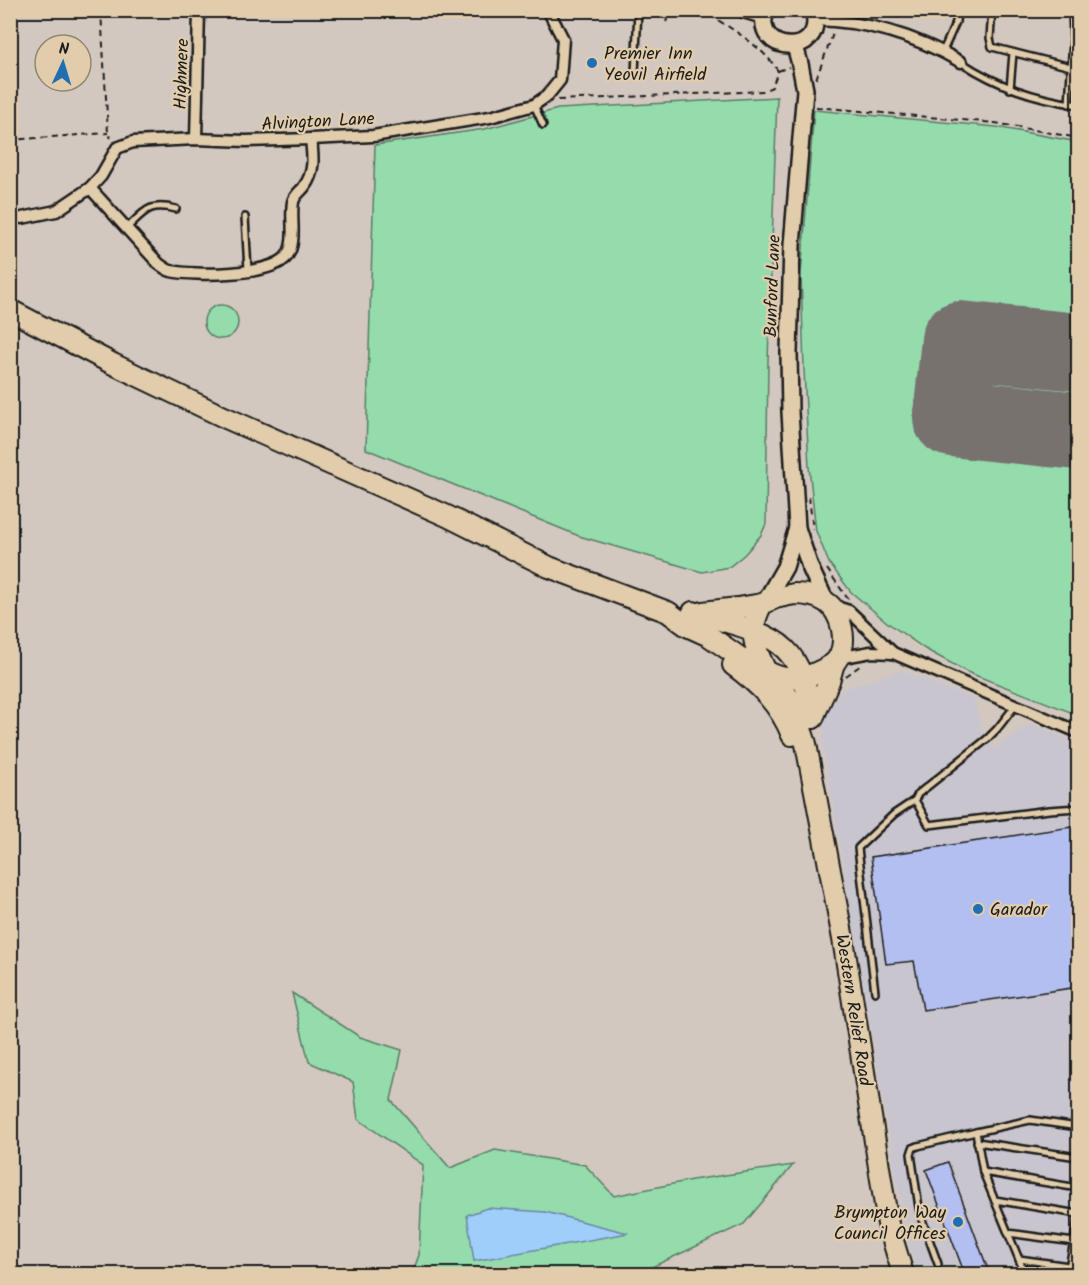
<svg xmlns="http://www.w3.org/2000/svg" width="1089" height="1285" viewBox="0 0 1089 1285" font-family="Kalam,sans-serif">
	<style>
		.built { fill: #c9c5ce }
		.green { fill: #94dcac; stroke: #587c64; stroke-width: 1.5 }
		.water { fill: #a0cefb; stroke: #6b87a2; stroke-width: 1.5 }
		.lines { fill: none; stroke-linecap: round; stroke-linejoin: round }
		.runway { stroke: #78726e; stroke-width: 78 }
		.building { fill: #b2bff0; stroke: #1c1c1c; stroke-width: 1.5 }
		.lane-casing { stroke: #1c1c1c; stroke-width: 10 }
		.street-casing { stroke: #1c1c1c; stroke-width: 15 }
		.secondary-casing { stroke: #1c1c1c; stroke-width: 20 }
		.highway-casing { stroke: #1c1c1c; stroke-width: 24 }
		.path { stroke: #1c1c1c; stroke-width: 2; stroke-dasharray: 6 4.5; stroke-linecap: butt }
		.lane { stroke: #e1ccab; stroke-width: 5 }
		.street { stroke: #e1ccab; stroke-width: 10 }
		.secondary { stroke: #e1ccab; stroke-width: 15 }
		.highway { stroke: #e1ccab; stroke-width: 20 }
		.poi-dot { fill: #1f6fb2; stroke: #e1ccab; stroke-width: 2 }
		.labels { text-anchor: middle; stroke-width: 4.5; stroke-linejoin: round; paint-order: stroke }
		.poi-label { font-size: 18px; fill: #1c1c1c; stroke: #e1ccab; text-anchor: start }
		.street-label { font-size: 18px; fill: #1c1c1c; stroke: #e1ccab }
	</style>
	<rect width="100%" height="100%" fill="#d3c8c0"/>
	<filter id="ink" filterUnits="userSpaceOnUse"><feTurbulence type="fractalNoise" baseFrequency=".0167" numOctaves="2"/><feDisplacementMap in="SourceGraphic" scale="12" xChannelSelector="R" yChannelSelector="G"/><feConvolveMatrix kernelMatrix="1 2 1 2 8 2 1 2 1" color-interpolation-filters="sRGB"/></filter>
	<g filter="url(#ink)">
		<path class="built" d="M900,670l74,29 8,31 12,18 36,-25 48,20v531h-161l-12,-44 -83,-489 4,-26 15,-25z"/>
		<g class="green">
			<path d="M777,97l-9,264 -2,163 -5,11 -16,19 -16,13 -27,5 -123,-36 -213,-87 9,-304 110,-16 73,-20z"/>
			<path d="M814,110l182,17 82,15v573l-111,-43 -42,-23 -37,-26 -37,-31 -22,-29 -13,-32 -7,-64 -5,-97 -3,-96z"/>
			<circle cx="221" cy="322" r="17"/>
			<path d="M292,993l68,44 42,13 -11,50 59,68 45,-18 90,15 29,31 78,-16 101,-15 -49,59 -107,50h-225l7,-19 4,-90 -65,-46 -5,-37 -44,-20z"/>
		</g>
		<path class="water" d="M487,1208l58,4 83,21 -154,28 -7,-46z"/>
		<g class="lines">
			<path class="runway" d="M1078,352l-118,-12 -8,78 126,13"/>
		</g>
		<g class="building">
			<path d="M1078,826v161l-155,23 -9,-49 -28,3 -15,-107z"/>
			<path d="M948,1162l42,113h-25l-39,-105z"/>
		</g>
		<g class="lines">
			<defs>
				<g id="lane">
					<path d="M992,10l-2,28 2,9 79,20"/>
					<path d="M943,51l13,-29 1,-12"/>
					<path d="M961,62c38,25 73,36 117,43"/>
					<path d="M635,73l3,-63"/>
					<path d="M1010,89l3,-36"/>
					<path d="M1069,104l4,-65 -1,-29"/>
					<path d="M534,105l9,20"/>
					<path d="M245,217l3,53"/>
					<path d="M127,228c18,-17 22,-26 49,-19"/>
					<path d="M1015,706l-18,23 -10,10 -69,55 -3,6 14,25 120,-15 29,-2"/>
					<path d="M875,992l-17,-144 36,-34 21,-14"/>
					<path d="M977,1142l101,15"/>
					<path d="M983,1172l95,16"/>
					<path d="M995,1200l83,14"/>
					<path d="M1008,1233l66,9"/>
					<path d="M1019,1259l50,7"/>
					<path d="M938,1264l-18,-50 -9,-60 2,-6 5,-2 58,-14"/>
					<path d="M1025,1274l-42,-102 -7,-40 54,-12 48,7"/>
					<path d="M1068,1274l10,-56"/>
				</g>
				<g id="street">
					<path d="M815,20c52,1 101,16 146,42"/>
					<path d="M196,139l3,-129"/>
					<path d="M90,188l69,76c4,3 8,6 12,7 23,5 101,5 116,-15 10,-14 3,-38 6,-54 1,-6 7,-10 11,-15 11,-15 9,-30 7,-48"/>
					<path d="M22,218l34,-7 34,-23 11,-12 16,-28 16,-6 63,-3 50,2 65,-2 62,-3 117,-19 44,-12 13,-9 13,-16 3,-41 -15,-29"/>
					<path d="M833,606l16,5 44,42 185,79"/>
					<path d="M838,658l33,-6 22,1"/>
				</g>
				<g id="secondary">
					<path d="M745,10l20,6"/>
					<path d="M766,10c-16,45 62,49 47,0"/>
					<path d="M795,46l5,18 5,26 -13,155 -3,108 1,59 7,116 13,39 16,35"/>
					<path d="M765,602l20,-35 12,-39"/>
				</g>
				<g id="highway">
					<path d="M10,310l103,54 111,53 223,99 102,51 119,45 19,14 22,10 46,32 11,3"/>
					<path d="M794,594c10,0 23,2 32,8 16,11 22,40 12,56 -3,6 -8,8 -14,11 -21,11 -36,14 -58,2 -13,-26 -18,-41 -4,-67l13,-6z"/>
					<path d="M693,612c27,9 72,17 92,37 18,17 23,45 28,69"/>
					<path d="M703,612l35,-4 24,-4"/>
					<path d="M733,665c26,19 47,40 59,70"/>
					<path d="M771,674l21,28 14,42 37,195 45,285 15,50"/>
					<path d="M813,718l16,-37 5,-18"/>
				</g>
			</defs>
			<use href="#lane" class="lane-casing"/>
			<use href="#street" class="street-casing"/>
			<use href="#secondary" class="secondary-casing"/>
			<use href="#highway" class="highway-casing"/>
			<g class="path">
				<path d="M101,10l7,123 3,5"/>
				<path d="M666,22l5,-12"/>
				<path d="M778,71l11,-4"/>
				<path d="M816,79l18,-48"/>
				<path d="M558,100l205,-9 9,-4 6,-16c-17,-27 -50,-44 -76,-61"/>
				<path d="M816,107l179,16 83,15"/>
				<path d="M10,140l98,-7"/>
				<path d="M809,497l4,33"/>
				<path d="M827,569l21,30"/>
				<path d="M846,676l15,-11"/>
			</g>
			<use href="#lane" class="lane"/>
			<use href="#street" class="street"/>
			<use href="#secondary" class="secondary"/>
			<use href="#highway" class="highway"/>
		</g>
	</g>
	<g class="poi-dot">
		<circle cx="592" cy="63" r="6"/>
		<circle cx="978" cy="909" r="6"/>
		<circle cx="958" cy="1222" r="6"/>
	</g>
	<g class="labels">
		<g class="poi-label">
			<text x="604" y="59">Premier Inn<tspan x="604" dy="21">Yeovil Airfield</tspan></text>
			<text x="990" y="915">Garador</text>
			<text x="946" y="1218" text-anchor="end">Brympton Way<tspan x="946" dy="21">Council Offices</tspan></text>
		</g>
		<g class="street-label">
			<text transform="translate(181 74) rotate(-88)" y="6">Highmere</text>
			<text transform="translate(318 121) rotate(-3)" y="6">Alvington Lane</text>
			<text transform="translate(772 286) rotate(-88)" y="6">Bunford Lane</text>
			<text transform="translate(854 1010) rotate(81)" y="6">Western Relief Road</text>
		</g>
	</g>
	<rect width="1089" height="1285" fill="none" stroke="#e1ccab" stroke-width="36"/>
	<rect x="18" y="18" width="1053" height="1249" fill="none" stroke="#1c1c1c" stroke-width="2" filter="url(#ink)"/>
	<g transform="translate(63 63) rotate(4)"><circle r="28" fill="#e1ccab" stroke="#928672" stroke-width="1.5"/>
	<path d="M0-4.5L10 22L0 15L-10 22Z" fill="#1f6fb2"/>
	<text y="-9" font-size="16" font-weight="bold" text-anchor="middle" fill="#1c1c1c">N</text>
	</g>
</svg>
